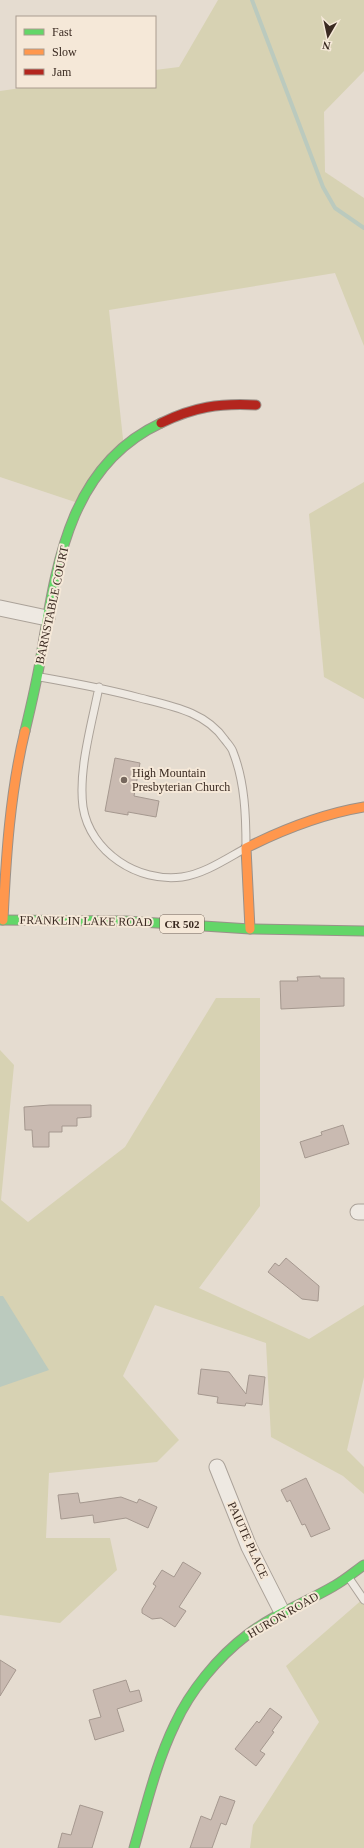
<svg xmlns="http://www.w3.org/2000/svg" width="364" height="1848" viewBox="0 0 364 1848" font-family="Georgia,serif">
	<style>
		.green { fill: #d7d2b3 }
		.water { fill: #bbcabe }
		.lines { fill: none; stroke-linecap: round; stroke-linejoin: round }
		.stream { stroke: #bbcabe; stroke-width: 4 }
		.building { fill: #c9bab1; stroke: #a5988f }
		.lane-casing { stroke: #aba299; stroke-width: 9 }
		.street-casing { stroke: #aba299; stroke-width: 17 }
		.fast-casing { stroke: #9a9189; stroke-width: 11 }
		.slow-casing { stroke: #9a9189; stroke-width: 11 }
		.jam-casing { stroke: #9a9189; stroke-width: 11 }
		.lane { stroke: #eee9e2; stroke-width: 7 }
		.street { stroke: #eee9e2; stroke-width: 15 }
		.fast { stroke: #63d668; stroke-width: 9 }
		.slow { stroke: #ff974d; stroke-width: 9 }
		.jam { stroke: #b3261e; stroke-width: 9 }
		.poi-dot { fill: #76685e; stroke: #f5e8d8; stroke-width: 1.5 }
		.labels { text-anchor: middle; stroke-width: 4; stroke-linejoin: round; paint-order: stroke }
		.shield { fill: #f5e8d8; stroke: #726358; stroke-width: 1 }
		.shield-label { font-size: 11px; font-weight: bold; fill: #3a2a21 }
		.street-label { font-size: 12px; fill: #3a2a21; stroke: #f5e8d8 }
		.poi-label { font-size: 12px; fill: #3a2a21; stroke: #f5e8d8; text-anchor: start }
	</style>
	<rect width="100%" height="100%" fill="#e5dcd0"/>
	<g class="green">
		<path d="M218,0h146v71l-40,41 1,60 39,26v148l-29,-73 -226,37 15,138 -49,54 -75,-25v-386l28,-4h127v-17l24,-3z"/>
		<path d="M364,482v217l-40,-22 -15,-163z"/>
		<path d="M216,998h44v208l-61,82 110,51 55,-34v72l-17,73 17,17v27l-21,-18 -72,-39 -5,-94 -111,-38 -32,71 56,64 -22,22 -108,11 -3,65h64l7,32 -57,53 -60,-8v-565l14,15 -13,135 27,22 97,-75z"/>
		<path d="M364,1598v250h-114l3,-23 66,-103 -33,-56z"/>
	</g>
	<path class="water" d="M0,1296h3l46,74 -49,17z"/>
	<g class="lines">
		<path class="stream" d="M252,0l71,187 12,21 29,20"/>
	</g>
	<g class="building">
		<path d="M115,758l25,5 -6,33 25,5 -3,16 -28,-5v3l-23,-4z"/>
		<path d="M320,976v2h24v28l-63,3 -1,-28h18l-1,-4z"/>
		<path d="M50,1105h41v12l-14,1v8h-15v6h-13v15h-16l-1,-17h-7l-1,-23z"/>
		<path d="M343,1125l6,19 -44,14 -5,-16 22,-7 -1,-3z"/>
		<path d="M286,1258l33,28 -1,15 -16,-2 -34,-27 7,-9 4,3z"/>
		<path d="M201,1369l28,3 17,22 3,-19 16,2 -3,28 -16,-2 -1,3 -28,-3 1,-6 -20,-3z"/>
		<path d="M306,1478l24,51 -19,8 -6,-13 -3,1 -12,-25 -3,2 -6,-12z"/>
		<path d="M78,1493l2,10 41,-6 16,6 2,-4 18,8 -9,21 -22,-10 -32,5 -1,-8 -32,4 -3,-24z"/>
		<path d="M183,1562l18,11 -22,34 7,4 -11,16 -14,-9 -9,1 -10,-6v-4l14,-23 -3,-2 9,-14 12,7z"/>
		<path d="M0,1660l16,10 -16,26z"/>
		<path d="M126,1680l4,12 9,-2 3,11 -25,8 7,22 -29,9 -6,-20 12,-3 -8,-27z"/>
		<path d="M270,1708l12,9 -10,14 2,1 -14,19 5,3 -9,12 -21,-17 22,-28 2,2z"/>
		<path d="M220,1796l15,5 -9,24 -5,-2 -9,25h-22l11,-32 10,4z"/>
		<path d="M80,1805l23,7 -11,36h-34l4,-15 9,2z"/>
	</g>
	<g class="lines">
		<defs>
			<g id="lane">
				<path d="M40,677c34,6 67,12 100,21 32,8 66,14 85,42 3,4 7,8 8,12 12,30 13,65 13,96 -20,11 -42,26 -64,29 -44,6 -92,-25 -99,-70 -5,-37 9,-84 16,-120"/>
				<path d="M349,1578l15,22"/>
			</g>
			<g id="street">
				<path d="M0,608l47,10"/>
				<path d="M358,1212h6"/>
				<path d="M217,1467l32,80 33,65"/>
			</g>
			<g id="fast">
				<path d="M25,731c6,-25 12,-50 16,-75 15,-88 27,-190 120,-233"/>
				<path d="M0,920l126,1 124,8 114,2"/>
				<path d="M134,1848c12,-41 22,-85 41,-124 15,-33 43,-67 72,-89 27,-21 58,-32 87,-49 11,-6 20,-14 30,-21"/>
			</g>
			<g id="slow">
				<path d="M3,920c3,-64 7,-127 22,-189"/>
				<path d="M250,929l-4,-81c38,-19 76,-34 118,-41"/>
			</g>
			<path id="jam" d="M161,423c33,-16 58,-20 95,-18"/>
		</defs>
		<use href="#lane" class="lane-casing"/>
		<use href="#street" class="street-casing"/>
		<use href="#fast" class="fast-casing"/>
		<use href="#slow" class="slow-casing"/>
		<use href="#jam" class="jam-casing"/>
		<use href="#lane" class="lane"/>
		<use href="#street" class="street"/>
		<use href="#fast" class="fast"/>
		<use href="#slow" class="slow"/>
		<use href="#jam" class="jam"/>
	</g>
	<circle class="poi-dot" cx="124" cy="780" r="4"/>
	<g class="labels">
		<rect class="shield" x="160" y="915" width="44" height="18" rx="3"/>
		<g class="shield-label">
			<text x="182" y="928">CR 502</text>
		</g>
		<g class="street-label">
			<text transform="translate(52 605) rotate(-78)" y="4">BARNSTABLE COURT</text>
			<text transform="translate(86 921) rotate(1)" y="4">FRANKLIN LAKE ROAD</text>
			<text transform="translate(248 1540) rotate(66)" y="4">PAIUTE PLACE</text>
			<text transform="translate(283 1615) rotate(-30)" y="4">HURON ROAD</text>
		</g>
		<g class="poi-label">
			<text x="132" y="777">High Mountain<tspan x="132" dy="14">Presbyterian Church</tspan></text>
		</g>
	</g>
	<rect x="16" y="16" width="140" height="72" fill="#f5e8d8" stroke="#aa9c8f"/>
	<rect x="24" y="29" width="20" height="6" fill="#63d668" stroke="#aa9c8f"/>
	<text x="52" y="36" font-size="12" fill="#3a2a21">Fast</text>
	<rect x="24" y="49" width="20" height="6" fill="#ff974d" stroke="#aa9c8f"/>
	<text x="52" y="56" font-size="12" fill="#3a2a21">Slow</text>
	<rect x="24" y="69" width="20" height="6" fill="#b3261e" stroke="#aa9c8f"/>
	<text x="52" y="76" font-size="12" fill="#3a2a21">Jam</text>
	<g transform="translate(328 36) rotate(189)" stroke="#f5e8d8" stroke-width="3" paint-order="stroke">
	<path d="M0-3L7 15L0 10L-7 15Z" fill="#3a2a21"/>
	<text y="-6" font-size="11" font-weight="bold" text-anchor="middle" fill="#3a2a21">N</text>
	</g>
</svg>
